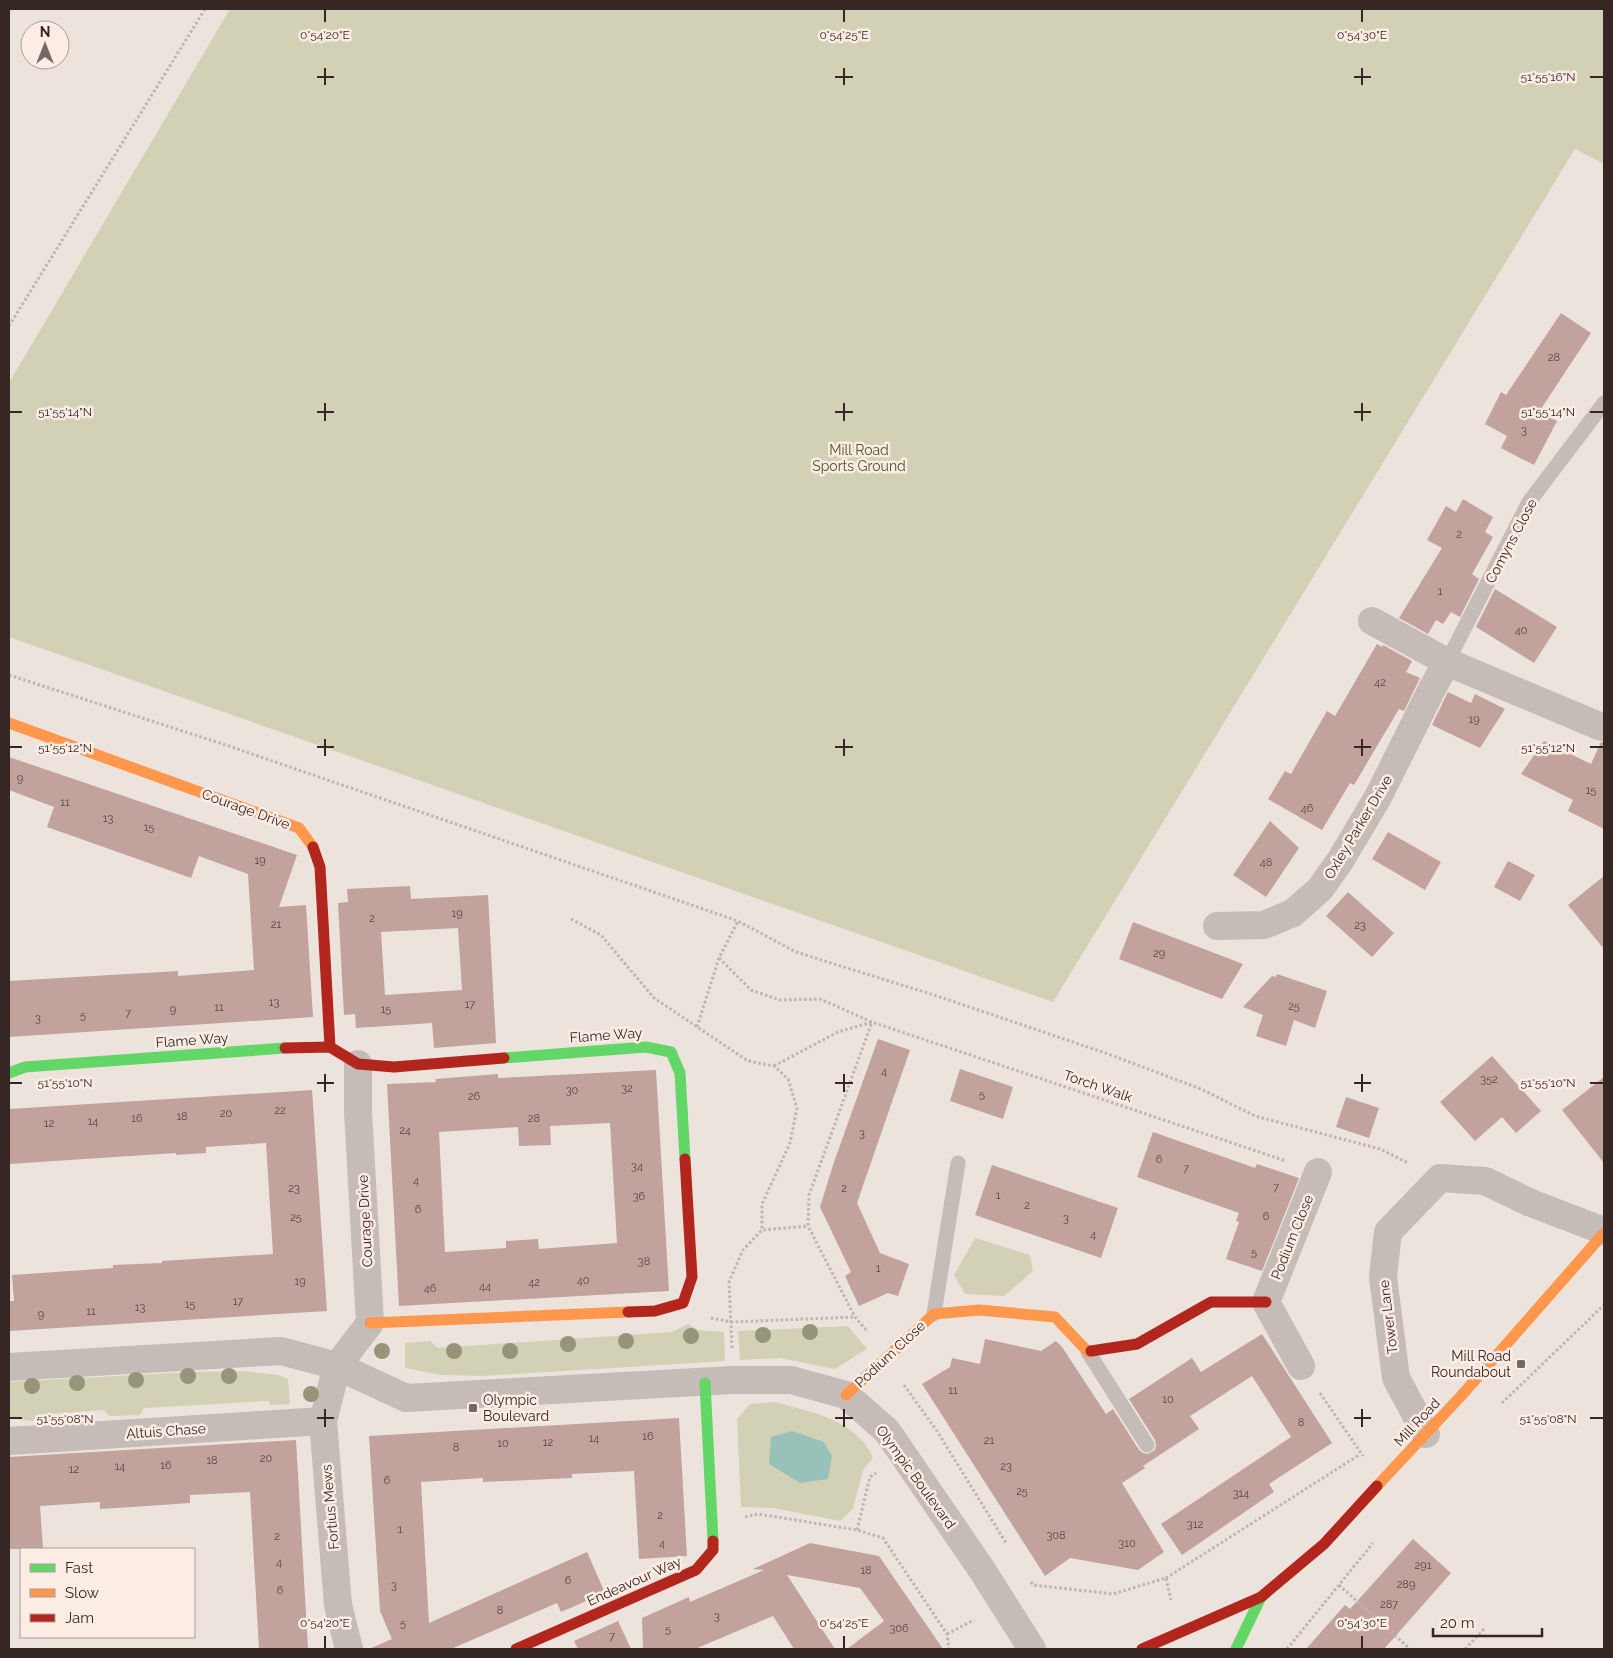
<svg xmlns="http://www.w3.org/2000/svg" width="1613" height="1658" viewBox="0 0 1613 1658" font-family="Raleway,sans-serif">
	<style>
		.green { fill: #d2d1b6 }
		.water { fill: #98c1b9 }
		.building { fill: #c2a29d; fill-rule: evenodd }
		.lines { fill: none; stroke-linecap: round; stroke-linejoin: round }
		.path { stroke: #beb4b0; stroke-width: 3; stroke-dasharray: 2.5 2.5; stroke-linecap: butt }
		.lane { stroke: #c5bbb7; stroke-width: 15 }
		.street { stroke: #c5bbb7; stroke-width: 28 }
		.fast { stroke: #63d668; stroke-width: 11 }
		.slow { stroke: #ff974d; stroke-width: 11 }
		.jam { stroke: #b3261e; stroke-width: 11 }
		.tree { fill: #969579 }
		.ticks { fill: none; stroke: #362725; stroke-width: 2 }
		.poi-dot { fill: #766965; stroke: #fbece4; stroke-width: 2 }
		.labels { text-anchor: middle; stroke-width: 5; stroke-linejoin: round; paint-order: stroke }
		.number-label { font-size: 11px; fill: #594643 }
		.park-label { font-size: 14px; fill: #4e5627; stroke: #fbece4 }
		.street-label { font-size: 14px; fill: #362725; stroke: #fbece4 }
		.poi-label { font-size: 14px; fill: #362725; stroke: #fbece4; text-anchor: end }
		.ticks-label { font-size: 12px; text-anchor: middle; fill: #362725; stroke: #fbece4; stroke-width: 5; stroke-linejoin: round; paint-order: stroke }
	</style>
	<rect width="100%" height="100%" fill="#ede3dd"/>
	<g class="green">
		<path d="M230,9h1374v155l-29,-15 -522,853 -1044,-365v-254z"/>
		<path d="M975,1238l55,17 3,16 -29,25 -39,-2 -11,-19z"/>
		<path d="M688,1324l10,6 26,2 1,29 -243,15 -40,-1 -37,-7v-25l25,-2 8,7 234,-16z"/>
		<path d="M848,1326l19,23 -32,20 -55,-11 -40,2 -2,-29z"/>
		<path d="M241,1371l37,4 10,4 2,25 -20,1 -1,-4 -125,7 -4,7 -31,1 -5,-6 -67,5 -4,6 -24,-3v-36l180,-10z"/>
		<path d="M775,1402c36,10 83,18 98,56l-10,12 -10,39 -13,12 -67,-13 -32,-1 -4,-88 13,-15z"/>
	</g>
	<path class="water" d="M792,1431l32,11 8,14 -4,23 -28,4 -31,-19 2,-27z"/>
	<g class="building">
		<path d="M1561,313l30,20 -52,79 18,9 -23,44 -33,-17 6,-12 -22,-12 16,-32 5,3z"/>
		<path d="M1463,499l30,18 -8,15 8,5 -21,37 7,5 -19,38 -9,-5 -8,12 -7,-4 -8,14 -29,-16 43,-70 -15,-8 19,-34 10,6z"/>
		<path d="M1495,589l62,38 -23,36 -58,-36z"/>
		<path d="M1377,644l5,3 1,-2 29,16 -6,11 14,6 -16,33 -5,-2 -45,76 -4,-2 -28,47 -54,-31 17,-28 6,3 36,-63 8,5z"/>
		<path d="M1448,692l23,11 4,-9 30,15 -25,39 -48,-23z"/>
		<path d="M1544,741l47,23 10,-22h3v87l-36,-18 5,-11 -52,-26z"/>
		<path d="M9,757l288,98 -18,52 27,-2 7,112 -304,20v-56l169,-10v5l76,-6 -6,-96 -49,-18 -8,22 -144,-51 7,-20 -45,-17z"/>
		<path d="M1270,821l29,27 -33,49 -33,-22z"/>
		<path d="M1388,832l53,30 -16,28 -53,-31z"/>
		<path d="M1508,861l27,14 -15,26 -26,-14z"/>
		<path d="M1604,876v73l-36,-44z"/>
		<path d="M410,886l1,13 77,-4 8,148 -62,5 -2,-25 -76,5 -1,-14 -11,1 -6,-112 10,-1 -1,-13zM458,928l4,62 -77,5 -4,-63z"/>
		<path d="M1348,892l46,41 -22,24 -46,-41z"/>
		<path d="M1133,922l110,42 -21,35 -103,-40z"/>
		<path d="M1277,974l50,17 -12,37 -21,-8 -8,26 -30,-10 7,-21 -20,-8 29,-31 4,1z"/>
		<path d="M878,1039l32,11 -53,153 23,50 29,11 -11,32 -10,-3 -29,13 -14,-30 6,-4 -31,-65 14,-45z"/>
		<path d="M1492,1056l49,55 -25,22 -14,-16 -27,24 -35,-39z"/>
		<path d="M960,1069l53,18 -10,32 -53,-18z"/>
		<path d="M656,1070l13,221 -270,15 -12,-222 49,-2 -1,-3 63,-5v4zM610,1123l7,120 -78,6 -1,-10 -32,2v7l-61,4 -6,-120 79,-5 1,19 32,-1 -1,-19z"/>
		<path d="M1604,1077v86l-42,-53z"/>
		<path d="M312,1090l15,221 -318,20v-30h5l-2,-26 101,-7v-3l49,-2v-2l111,-7 -7,-111 -60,4v6l-30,2v-2l-167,11v-55z"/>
		<path d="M1346,1097l33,11 -10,30 -33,-11z"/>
		<path d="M1153,1132l102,36 2,-4 42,14 -37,93 -36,-12 13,-37 -3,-1 3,-8 -102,-36z"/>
		<path d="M992,1165l126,43 -17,50 -126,-43z"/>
		<path d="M1262,1334l70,109 -63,41 5,8 -92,63 -21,-31 130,-87 -39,-61 -62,40 9,13 -56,37 2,2 -23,15 42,69 -26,18 -68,-12 -25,18 -123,-192 28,-17 2,-9 28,6 5,-25 56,12 15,-10 6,6 44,67 7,-5 26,41 4,3 5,1 7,-4 1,-5 -1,-5 -26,-41 63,-41 9,14z"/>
		<path d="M679,1418l8,138 -48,3 -5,-88 -62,3v4l-89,4v-4l-62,4 8,141 158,-71 18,41 -44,19 -4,-9 -106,46h-82l23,-10 -12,-28 -11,-175z"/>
		<path d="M296,1440l12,209h-49l-9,-157 -60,3v8l-58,4 -32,2v-7l-60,4 3,43h-34v-92z"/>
		<path d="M1413,1539l38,34 -67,76h-78l39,-44 5,4z"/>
		<path d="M810,1543l69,13 64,93h-96l37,-28 -24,-33 -73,-13 48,74h-41l-21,-33 -78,33h-52l-1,-31 47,-21 1,5 74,-32 -11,-1z"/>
		<path d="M618,1621l13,28h-53l-4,-8z"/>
	</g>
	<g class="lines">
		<g class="path">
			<path d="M9,326l196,-317"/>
			<path d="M9,675l214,69 515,177 58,31 141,44 174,59 90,34 54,27 125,33 28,14"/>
			<path d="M571,919l30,16 53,63 94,63 26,5 14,13 9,29 -7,35 -28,61v26"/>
			<path d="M719,958l32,32 29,10 40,-1 52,23 -63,173 -1,31 47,91 13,15"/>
			<path d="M697,1027l22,-69 19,-37"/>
			<path d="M774,1066l64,-34 34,-10 414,139"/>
			<path d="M711,1318l21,4 123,-5"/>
			<path d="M732,1348l-3,-66 14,-32 19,-20 46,-4"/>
			<path d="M904,1385l33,46 69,112"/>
			<path d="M1320,1393l43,63"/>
			<path d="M1502,1403l102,-98"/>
			<path d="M745,1517l13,-3 99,16 26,8 64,96 2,15"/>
			<path d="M857,1530l13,-53 6,-4"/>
			<path d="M1166,1578l193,-123"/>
			<path d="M1031,1582l2,3 80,9 53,-16 5,22"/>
			<path d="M1339,1585l71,64"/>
			<path d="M947,1634l27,-14"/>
			<path d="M1287,1649l86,-106"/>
			<path d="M1465,1649l19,-20"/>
		</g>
		<g class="lane">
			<path d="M1447,662l82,-160 75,-99"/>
			<path d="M934,1314l24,-151"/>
			<path d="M1088,1352l59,93"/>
		</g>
		<g class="street">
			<path d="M1372,621l75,41 152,64 5,1"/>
			<path d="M1217,926l47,-1 29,-12 27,-24 20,-28 38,-64 54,-108 15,-27"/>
			<path d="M1301,1366l-35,-64 52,-130"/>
			<path d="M9,1367l272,-16 56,15 69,32 327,-18h58l55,15 41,36 95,139 50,79"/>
			<path d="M1426,1434l-30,-56 -13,-101 5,-45 52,-54 45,3 46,22 73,28"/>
			<path d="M9,1441l314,-20"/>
			<path d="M349,1649l-11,-44 -15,-184 14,-55 33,-43 -12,-211v-48"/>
		</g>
		<g class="fast">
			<path d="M504,1058l142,-11 25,5 9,21 5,86"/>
			<path d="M9,1073l16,-6 260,-19"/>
			<path d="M705,1383l8,158"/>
			<path d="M1236,1649l25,-52"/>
		</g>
		<g class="slow">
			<path d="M9,723l290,105 14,19"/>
			<path d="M370,1323l258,-11"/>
			<path d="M846,1395l88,-81 45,-4 76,7 33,35 3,-1"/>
			<path d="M1377,1486l84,-90 143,-163"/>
		</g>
		<g class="jam">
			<path d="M313,847l7,20 10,180"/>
			<path d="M285,1048l45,-1 28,17 36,3 110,-9"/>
			<path d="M628,1312l27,-1 28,-8 9,-26 -7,-118"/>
			<path d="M1091,1351l46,-7 74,-42h55"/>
			<path d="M516,1649l180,-79 17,-20v-9"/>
			<path d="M1142,1649l119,-52 63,-53 53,-58"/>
		</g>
	</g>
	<g class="tree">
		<circle cx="810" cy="1332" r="8"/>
		<circle cx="763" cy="1335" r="8"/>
		<circle cx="691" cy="1336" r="8"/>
		<circle cx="626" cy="1341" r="8"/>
		<circle cx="568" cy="1344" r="8"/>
		<circle cx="382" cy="1351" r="8"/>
		<circle cx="454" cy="1351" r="8"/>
		<circle cx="510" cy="1351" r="8"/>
		<circle cx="188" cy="1376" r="8"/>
		<circle cx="229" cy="1376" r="8"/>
		<circle cx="136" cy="1380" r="8"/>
		<circle cx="77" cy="1383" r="8"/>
		<circle cx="32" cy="1386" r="8"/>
		<circle cx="311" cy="1394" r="8"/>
	</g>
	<path class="ticks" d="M325,10v12M844,10v12M1362,10v12M325,68v17M844,68v17M1362,68v17M317,77h17M835,77h18M1354,77h17M1590,77h13M325,403v18M844,403v18M1362,403v18M10,412h12M317,412h17M835,412h18M1354,412h17M1590,412h13M325,739v17M844,739v17M1362,739v17M10,747h12M317,747h17M835,747h18M1354,747h17M1590,747h13M325,1074v18M844,1074v18M1362,1074v18M10,1083h12M317,1083h17M835,1083h18M1354,1083h17M1590,1083h13M325,1409v18M844,1409v18M1362,1409v18M10,1418h12M317,1418h17M835,1418h18M1354,1418h17M1590,1418h13M325,1636v12M844,1636v12M1362,1636v12"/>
	<g class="poi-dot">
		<rect x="1516" y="1359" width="10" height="10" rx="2.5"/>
		<rect x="468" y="1403" width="10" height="10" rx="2.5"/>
	</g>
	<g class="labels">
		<g class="number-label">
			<text x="1554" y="361">28</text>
			<text x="1524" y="434">3</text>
			<text x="1459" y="538">2</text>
			<text x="1440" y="595">1</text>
			<text x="1521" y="634">40</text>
			<text x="1380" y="686">42</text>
			<text x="1474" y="723">19</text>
			<text x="20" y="782">9</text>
			<text x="1591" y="794">15</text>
			<text x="65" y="806">11</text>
			<text x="1307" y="812">46</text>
			<text x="108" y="822">13</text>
			<text x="149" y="831">15</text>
			<text x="260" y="864">19</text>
			<text x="1266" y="866">48</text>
			<text x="457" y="917">19</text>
			<text x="372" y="922">2</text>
			<text x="276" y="928">21</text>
			<text x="1360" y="929">23</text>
			<text x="1159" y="957">29</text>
			<text x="274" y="1006">13</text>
			<text x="470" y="1008">17</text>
			<text x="1294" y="1010">25</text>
			<text x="219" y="1011">11</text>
			<text x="173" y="1013">9</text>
			<text x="386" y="1013">15</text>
			<text x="128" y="1017">7</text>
			<text x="83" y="1019">5</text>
			<text x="38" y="1022">3</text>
			<text x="884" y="1075">4</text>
			<text x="1489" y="1083">352</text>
			<text x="627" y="1092">32</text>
			<text x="572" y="1094">30</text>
			<text x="982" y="1098">5</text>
			<text x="474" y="1100">26</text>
			<text x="280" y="1114">22</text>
			<text x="226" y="1117">20</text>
			<text x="182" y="1120">18</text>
			<text x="137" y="1122">16</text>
			<text x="534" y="1122">28</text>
			<text x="93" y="1125">14</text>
			<text x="49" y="1127">12</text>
			<text x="405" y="1134">24</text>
			<text x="862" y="1137">3</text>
			<text x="1159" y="1163">6</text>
			<text x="637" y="1170">34</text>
			<text x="1186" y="1172">7</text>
			<text x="416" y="1184">4</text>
			<text x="1276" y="1191">7</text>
			<text x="294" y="1192">23</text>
			<text x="844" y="1192">2</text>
			<text x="998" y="1199">1</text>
			<text x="639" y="1200">36</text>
			<text x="1027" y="1209">2</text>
			<text x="418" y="1213">6</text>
			<text x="1266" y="1220">6</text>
			<text x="296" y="1221">25</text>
			<text x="1066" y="1222">3</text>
			<text x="1093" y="1238">4</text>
			<text x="1254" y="1256">5</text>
			<text x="644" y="1265">38</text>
			<text x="878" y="1272">1</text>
			<text x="583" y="1284">40</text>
			<text x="300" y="1285">19</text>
			<text x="534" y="1286">42</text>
			<text x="485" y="1290">44</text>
			<text x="430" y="1292">46</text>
			<text x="238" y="1305">17</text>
			<text x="190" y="1308">15</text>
			<text x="140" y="1311">13</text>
			<text x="91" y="1315">11</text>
			<text x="41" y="1318">9</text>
			<text x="953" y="1394">11</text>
			<text x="1168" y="1403">10</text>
			<text x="1301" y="1426">8</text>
			<text x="648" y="1440">16</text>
			<text x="594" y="1442">14</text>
			<text x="989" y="1444">21</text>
			<text x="548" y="1446">12</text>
			<text x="503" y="1447">10</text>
			<text x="456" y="1451">8</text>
			<text x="266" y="1462">20</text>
			<text x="212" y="1464">18</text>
			<text x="166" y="1469">16</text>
			<text x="120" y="1470">14</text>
			<text x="1006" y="1470">23</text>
			<text x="74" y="1473">12</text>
			<text x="387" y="1484">6</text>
			<text x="1022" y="1495">25</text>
			<text x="1241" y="1497">314</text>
			<text x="660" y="1519">2</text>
			<text x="1195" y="1528">312</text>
			<text x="400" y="1533">1</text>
			<text x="1056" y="1539">308</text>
			<text x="277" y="1540">2</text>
			<text x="662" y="1547">4</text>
			<text x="1127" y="1547">310</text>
			<text x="279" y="1566">4</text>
			<text x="1423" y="1569">291</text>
			<text x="866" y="1574">18</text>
			<text x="568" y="1584">6</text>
			<text x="1406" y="1588">289</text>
			<text x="394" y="1589">3</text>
			<text x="280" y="1594">6</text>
			<text x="1389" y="1608">287</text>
			<text x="500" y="1614">8</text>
			<text x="717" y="1620">3</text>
			<text x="403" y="1627">5</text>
			<text x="899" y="1632">306</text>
			<text x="668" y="1633">5</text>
			<text x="612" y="1640">7</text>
		</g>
		<g class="park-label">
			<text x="859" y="455">Mill Road<tspan x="859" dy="16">Sports Ground</tspan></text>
		</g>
		<g class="street-label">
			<text transform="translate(1511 541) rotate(-62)" y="5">Comyns Close</text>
			<text transform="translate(246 809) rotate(20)" y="5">Courage Drive</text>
			<text transform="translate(1358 827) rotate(-59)" y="5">Oxley Parker Drive</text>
			<text transform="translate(606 1035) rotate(-4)" y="5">Flame Way</text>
			<text transform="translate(192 1040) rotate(-4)" y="5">Flame Way</text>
			<text transform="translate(1098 1086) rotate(19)" y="5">Torch Walk</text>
			<text transform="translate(365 1221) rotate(-93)" y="5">Courage Drive</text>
			<text transform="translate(1292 1237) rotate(-68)" y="5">Podium Close</text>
			<text transform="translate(1388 1317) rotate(-97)" y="5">Tower Lane</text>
			<text transform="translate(890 1354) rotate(-43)" y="5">Podium Close</text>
			<text transform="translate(1417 1422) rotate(-47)" y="5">Mill Road</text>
			<text transform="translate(166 1431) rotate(-4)" y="5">Altuis Chase</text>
			<text transform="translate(916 1477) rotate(54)" y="5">Olympic Boulevard</text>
			<text transform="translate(330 1507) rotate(-95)" y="5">Fortius Mews</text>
			<text transform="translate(634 1581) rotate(-24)" y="5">Endeavour Way</text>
		</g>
		<g class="poi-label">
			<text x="1511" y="1361">Mill Road<tspan x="1511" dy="16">Roundabout</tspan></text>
			<text x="483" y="1405" text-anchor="start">Olympic<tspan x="483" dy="16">Boulevard</tspan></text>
		</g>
	</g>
	<g class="ticks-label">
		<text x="325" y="39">0°54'20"E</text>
		<text x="844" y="39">0°54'25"E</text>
		<text x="1362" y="39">0°54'30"E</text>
		<text x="1548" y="81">51°55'16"N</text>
		<text x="65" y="416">51°55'14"N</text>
		<text x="1548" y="416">51°55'14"N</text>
		<text x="65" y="752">51°55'12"N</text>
		<text x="1548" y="752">51°55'12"N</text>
		<text x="65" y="1087">51°55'10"N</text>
		<text x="1548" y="1087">51°55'10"N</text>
		<text x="65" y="1423">51°55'08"N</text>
		<text x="1548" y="1423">51°55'08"N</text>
		<text x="325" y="1627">0°54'20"E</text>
		<text x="844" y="1627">0°54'25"E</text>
		<text x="1362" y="1627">0°54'30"E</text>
	</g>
	<rect width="1613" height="1658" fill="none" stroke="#362725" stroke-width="20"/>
	<rect x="20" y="1548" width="175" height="90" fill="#fbece4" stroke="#ac9d98"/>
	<rect x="30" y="1564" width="25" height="8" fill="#63d668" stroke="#ac9d98"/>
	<text x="65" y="1573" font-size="15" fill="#362725">Fast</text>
	<rect x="30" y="1589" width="25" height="8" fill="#ff974d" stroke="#ac9d98"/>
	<text x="65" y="1598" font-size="15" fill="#362725">Slow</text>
	<rect x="30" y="1614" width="25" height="8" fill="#b3261e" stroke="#ac9d98"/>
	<text x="65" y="1623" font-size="15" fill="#362725">Jam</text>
	<g transform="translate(45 45)"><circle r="24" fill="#fbece4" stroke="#ac9d98"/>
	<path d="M0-4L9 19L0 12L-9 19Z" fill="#766965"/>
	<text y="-8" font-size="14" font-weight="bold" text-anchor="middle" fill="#362725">N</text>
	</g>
	<path d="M1433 1628v8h109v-8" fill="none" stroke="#362725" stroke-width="2.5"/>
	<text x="1440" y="1628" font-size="15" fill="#362725" stroke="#fbece4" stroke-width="4" paint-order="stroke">20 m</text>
</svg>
